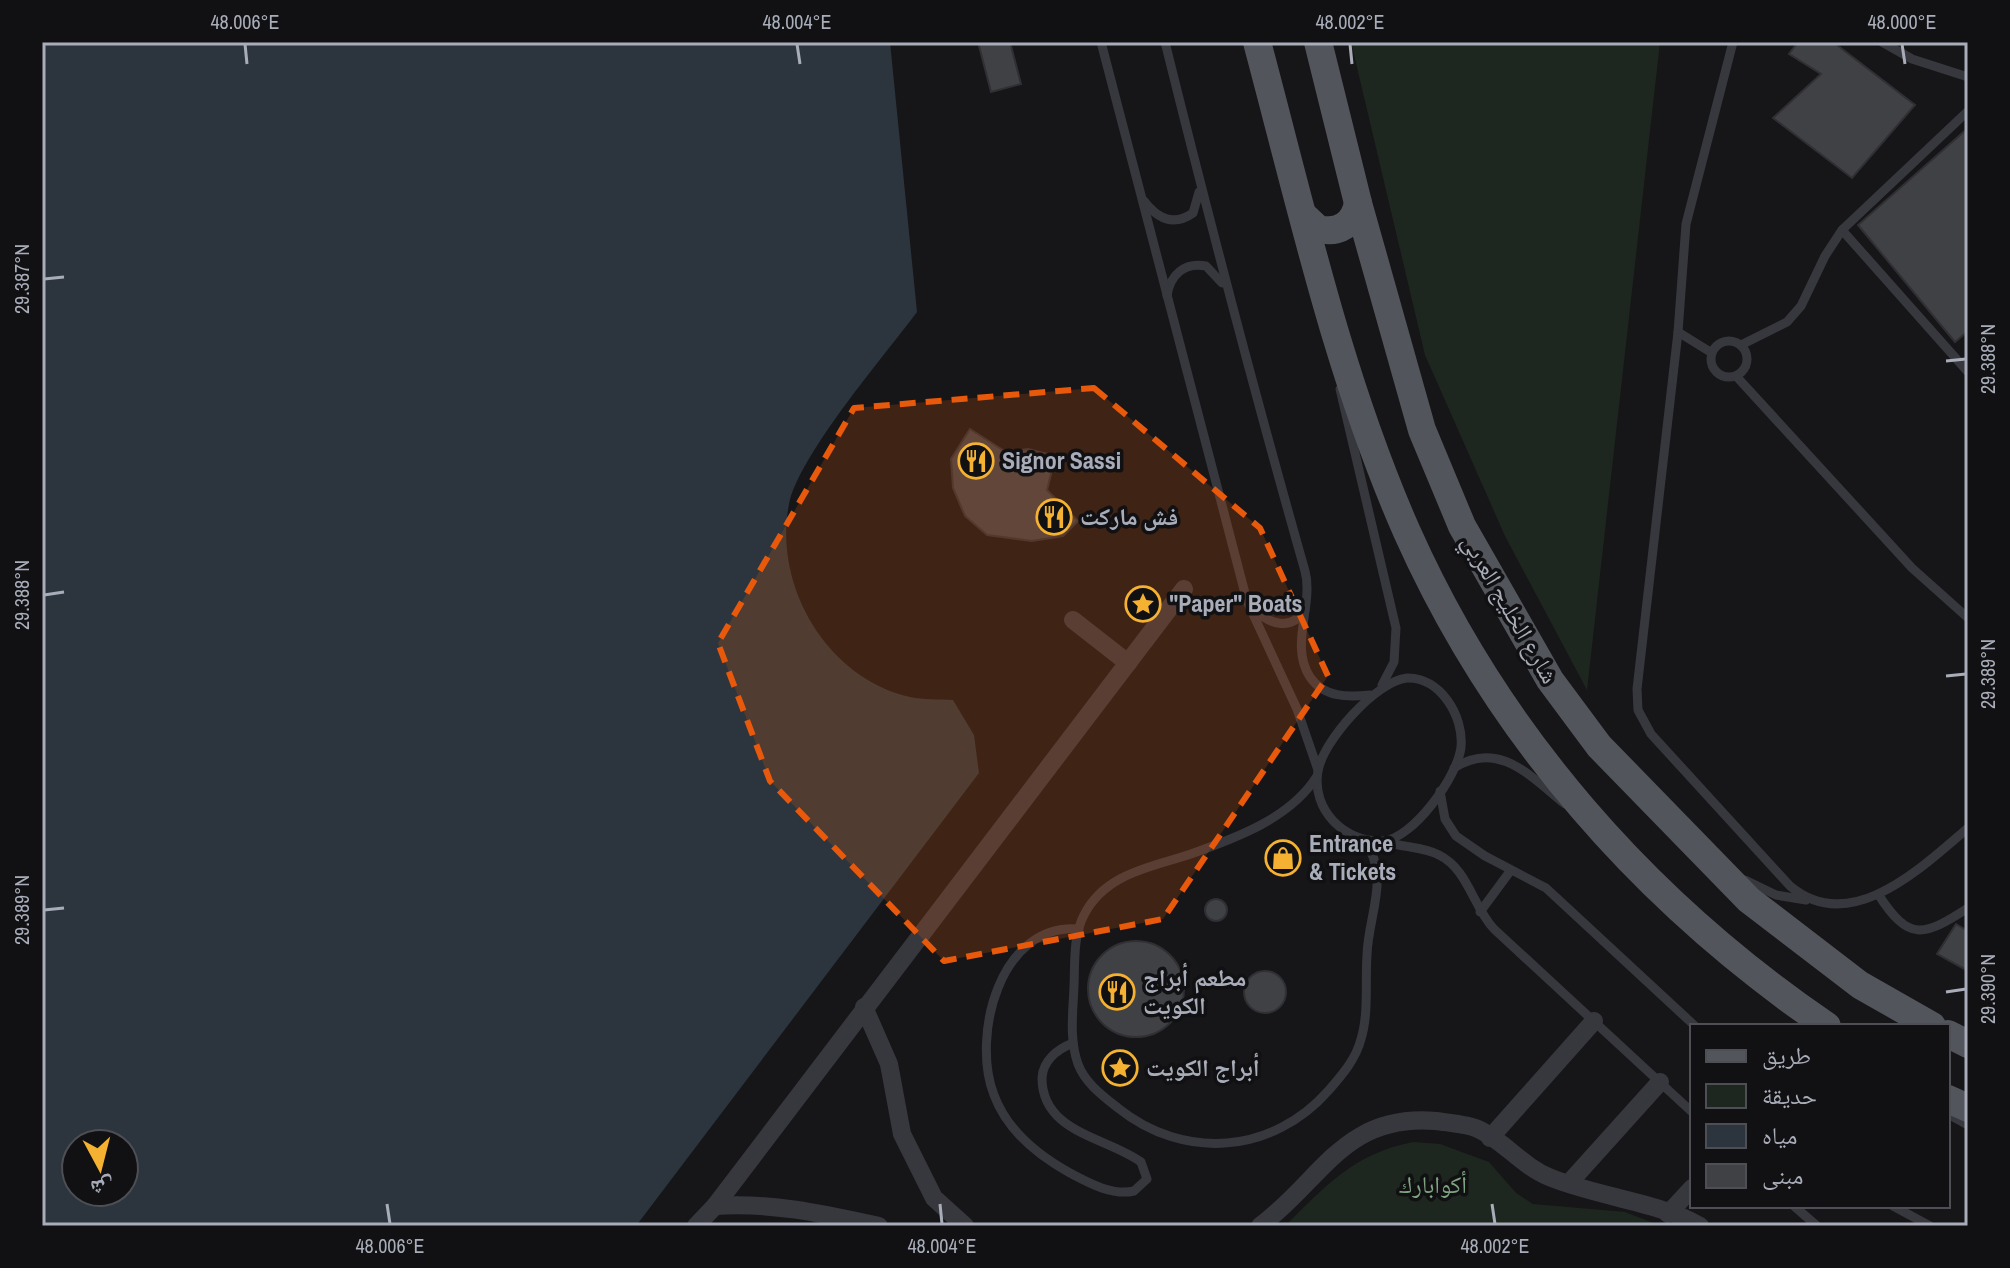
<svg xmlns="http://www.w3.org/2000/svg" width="2010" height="1268" viewBox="0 0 2010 1268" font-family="'Archivo Narrow','Noto Naskh Arabic',sans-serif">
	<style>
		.green { fill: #1e271f }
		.water { fill: #2c353d; fill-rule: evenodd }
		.building { fill: #404145; stroke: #303034; stroke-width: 2 }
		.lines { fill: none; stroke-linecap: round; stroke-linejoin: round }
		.lane { stroke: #37383e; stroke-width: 9 }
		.street { stroke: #37383e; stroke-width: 18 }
		.primary { stroke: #53555d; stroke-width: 28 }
		.marked { fill: #e8590c; fill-opacity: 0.2; stroke: #e8590c; stroke-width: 6; stroke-dasharray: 16 10; stroke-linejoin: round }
		.ticks { fill: none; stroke: #a8adb9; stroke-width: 3 }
		.labels { text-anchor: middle; stroke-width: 7; stroke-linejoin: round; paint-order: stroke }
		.poi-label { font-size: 24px; font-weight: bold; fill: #a8adb9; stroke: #111113; text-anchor: start }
		.street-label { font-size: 24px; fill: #a8adb9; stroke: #111113 }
		.park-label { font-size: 24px; fill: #7fa481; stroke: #111113 }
		.neatline { fill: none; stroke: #a8adb9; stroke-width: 3 }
		.ticks-label { font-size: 20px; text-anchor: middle; fill: #a8adb9 }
	</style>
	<rect width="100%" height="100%" fill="#161618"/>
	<g class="green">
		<path d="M1351,42h309l-73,648 -82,-154 -80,-181z"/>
		<path d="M1413,1142l27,2 49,18 27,31 17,11 92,8 36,14h-376c42,-41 68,-72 128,-84z"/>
	</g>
	<path class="water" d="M42,42h848l27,270c-32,43 -118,143 -128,192 -16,82 38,174 121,193 13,3 29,2 43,3l21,35 5,38 -343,453h-594zM76,1144h48v48h-48z"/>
	<g class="building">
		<path d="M978,42h32l11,42 -30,8z"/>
		<path d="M1798,42h35l82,63 -63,73 -79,-60 48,-44 -32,-20z"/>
		<path d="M1968,128v203l-13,11 -97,-117z"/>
		<path d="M970,429l36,23 22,-3 20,5 4,16 -5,20 31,31 -15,15 -31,5 -45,-6 -22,-19 -12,-28 -2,-29z"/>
		<path d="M1288,846l7,17 -16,7 -7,-17z"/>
		<circle cx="1216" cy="910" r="11"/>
		<path d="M1956,924l12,7v40l-31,-17z"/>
		<circle cx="1136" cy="989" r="48"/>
		<circle cx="1265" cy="992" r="21"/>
	</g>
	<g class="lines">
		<g class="lane">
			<path d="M1101,42l146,559 50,108 21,61"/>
			<path d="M1165,42c44,177 90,353 140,529 9,34 -16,74 5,106 14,21 38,20 60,18"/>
			<path d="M1733,42l-47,182 -8,108 -41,357 1,21 13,24 139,152c61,51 132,-19 178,-58"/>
			<path d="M1882,42l30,17 56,18"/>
			<path d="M1144,201c13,17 29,26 49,12l6,-21"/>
			<path d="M1842,230l126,142"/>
			<path d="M1167,296c3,-21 17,-34 39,-30l16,17"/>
			<path d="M1678,332l34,21"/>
			<circle cx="1729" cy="359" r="18"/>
			<path d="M1741,345l46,-23 14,-16 24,-50 17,-26 126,-119"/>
			<path d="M1736,376l176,192 56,50"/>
			<path d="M1340,389l56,239 -2,34 -12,23"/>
			<path d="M1251,606c15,17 39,27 54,4"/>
			<path d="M1407,678c33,-1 57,38 54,69 -3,29 -48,92 -78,94 -38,2 -72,-31 -65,-70 5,-30 58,-90 89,-93z"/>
			<path d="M1454,768c45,-29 77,9 111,36"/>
			<path d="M1317,776c-26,42 -81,62 -126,78 -39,13 -86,19 -107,61 -11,21 -9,48 -10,71 -1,26 -5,53 4,78 7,19 25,32 40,44 66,53 155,46 211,-18 13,-15 27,-31 32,-51 8,-26 4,-57 6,-84 1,-40 25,-81 -4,-115"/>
			<path d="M1440,791l5,28 11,17 29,20 61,32 149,138"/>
			<path d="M1384,841c18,7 38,5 55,14 29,14 34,52 55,74l198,183"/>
			<path d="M1745,880l31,15 30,5"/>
			<path d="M1878,894c31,48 45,43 90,14"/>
			<path d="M1480,912l31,-42"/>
			<path d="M1073,1043c-15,6 -30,17 -31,35 0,55 65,59 99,84l6,17 -13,12c-22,5 -45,-8 -64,-18 -31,-17 -63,-43 -76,-78 -23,-59 6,-173 85,-166"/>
			<path d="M1948,1114l20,11"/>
			<path d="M1794,1206l23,20"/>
			<path d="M1893,1206l37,20"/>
		</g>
		<g class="street">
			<path d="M1073,620l55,43"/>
			<path d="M864,1007l25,57 13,70 32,64 31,28"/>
			<path d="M1490,1138l104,-117"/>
			<path d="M1569,1183l91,-101"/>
			<path d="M715,1206c56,-4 109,8 164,20"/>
			<path d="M1668,1214l24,-26"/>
			<path d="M696,1226l19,-20 469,-617"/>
			<path d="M1260,1226c62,-46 84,-113 176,-105 13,2 31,3 42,8 26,12 44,37 71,48 45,19 110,25 151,49"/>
		</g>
		<g class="primary">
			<path d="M1257,42c44,164 81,334 150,490 90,202 238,370 420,494"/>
			<path d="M1318,42l40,161 64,227 40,96 88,154 49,66 150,154 111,85 72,41"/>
			<path d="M1303,215l15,14c21,5 36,-5 40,-26"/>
			<path d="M1948,1034l20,10"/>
			<path d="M1948,1099l20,9"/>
		</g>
	</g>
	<path class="marked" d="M1094,388l166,140 68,148 -165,243 -219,42 -174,-180 -52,-138 136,-235z"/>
	<path class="ticks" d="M245,44l2,20M797,44l3,20M1350,44l2,20M1902,44l3,20M44,279l20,-2M1946,361l20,-2M44,595l20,-3M1946,676l20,-2M44,910l20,-2M1946,992l20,-3M387,1204l3,20M940,1204l2,20M1492,1204l3,20"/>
	<defs>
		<symbol id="restaurant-ring" viewBox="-11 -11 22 22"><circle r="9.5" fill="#111113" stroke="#f5b232" stroke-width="1.5"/><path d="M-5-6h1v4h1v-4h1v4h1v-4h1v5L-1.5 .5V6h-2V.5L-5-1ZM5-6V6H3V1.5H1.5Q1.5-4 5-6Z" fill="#f5b232"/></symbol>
		<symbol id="sight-ring" viewBox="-11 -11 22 22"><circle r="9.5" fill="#111113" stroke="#f5b232" stroke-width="1.5"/><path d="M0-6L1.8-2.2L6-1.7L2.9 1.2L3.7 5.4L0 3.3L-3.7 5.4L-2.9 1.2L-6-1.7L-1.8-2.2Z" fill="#f5b232"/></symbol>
		<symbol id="shop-ring" viewBox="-11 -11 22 22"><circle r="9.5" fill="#111113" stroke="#f5b232" stroke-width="1.5"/><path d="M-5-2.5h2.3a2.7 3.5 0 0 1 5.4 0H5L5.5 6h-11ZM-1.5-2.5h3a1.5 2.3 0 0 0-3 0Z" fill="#f5b232"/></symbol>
	</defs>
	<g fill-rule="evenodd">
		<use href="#restaurant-ring" x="956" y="441" width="40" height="40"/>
		<use href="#restaurant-ring" x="1034" y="497" width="40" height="40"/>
		<use href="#sight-ring" x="1123" y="584" width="40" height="40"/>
		<use href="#shop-ring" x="1263" y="838" width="40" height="40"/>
		<use href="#restaurant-ring" x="1097" y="972" width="40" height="40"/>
		<use href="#sight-ring" x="1100" y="1048" width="40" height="40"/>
	</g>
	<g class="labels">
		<g class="poi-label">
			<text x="1002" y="469">Signor Sassi</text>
			<text x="1080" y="525">فش ماركت</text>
			<text x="1169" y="612">"Paper" Boats</text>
			<text x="1309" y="852">Entrance<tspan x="1309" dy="28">&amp; Tickets</tspan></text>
			<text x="1143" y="986">مطعم أبراج<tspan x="1143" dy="28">الكويت</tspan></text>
			<text x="1146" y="1076">أبراج الكويت</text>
		</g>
		<g class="street-label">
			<text transform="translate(1510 609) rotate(60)" y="8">شارع الخليج العربي</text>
		</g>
		<g class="park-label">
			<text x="1433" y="1193">أكوابارك</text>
		</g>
	</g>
	<rect width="2010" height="1268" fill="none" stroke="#111113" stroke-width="88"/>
	<rect x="1690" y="1024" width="260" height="184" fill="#111113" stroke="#4d4f55" stroke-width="2"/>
	<rect x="1706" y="1050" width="40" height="12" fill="#53555d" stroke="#4d4f55" stroke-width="2"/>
	<text x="1762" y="1064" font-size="24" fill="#a8adb9">طريق</text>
	<rect x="1706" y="1084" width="40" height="24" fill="#1e271f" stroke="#4d4f55" stroke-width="2"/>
	<text x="1762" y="1104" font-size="24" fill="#a8adb9">حديقة</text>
	<rect x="1706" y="1124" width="40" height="24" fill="#2c353d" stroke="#4d4f55" stroke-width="2"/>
	<text x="1762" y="1144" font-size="24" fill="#a8adb9">مياه</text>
	<rect x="1706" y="1164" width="40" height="24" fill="#404145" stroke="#4d4f55" stroke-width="2"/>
	<text x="1762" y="1184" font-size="24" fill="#a8adb9">مبنى</text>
	<g transform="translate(100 1168) rotate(173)"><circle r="38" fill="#111113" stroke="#4d4f55" stroke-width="2"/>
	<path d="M0-6L14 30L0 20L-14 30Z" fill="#f5b232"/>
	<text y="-12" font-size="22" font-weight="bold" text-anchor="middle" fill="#a8adb9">ش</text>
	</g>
	<rect x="44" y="44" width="1922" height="1180" class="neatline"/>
	<g class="ticks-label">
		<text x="245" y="29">48.006°E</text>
		<text x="797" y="29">48.004°E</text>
		<text x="1350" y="29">48.002°E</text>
		<text x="1902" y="29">48.000°E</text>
		<text transform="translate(22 279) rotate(-90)" y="7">29.387°N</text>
		<text transform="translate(1988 359) rotate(-90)" y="7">29.388°N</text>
		<text transform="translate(22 595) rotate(-90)" y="7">29.388°N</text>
		<text transform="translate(1988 674) rotate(-90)" y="7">29.389°N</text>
		<text transform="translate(22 910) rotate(-90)" y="7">29.389°N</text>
		<text transform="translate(1988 989) rotate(-90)" y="7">29.390°N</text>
		<text x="390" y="1253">48.006°E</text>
		<text x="942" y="1253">48.004°E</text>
		<text x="1495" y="1253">48.002°E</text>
	</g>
</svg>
